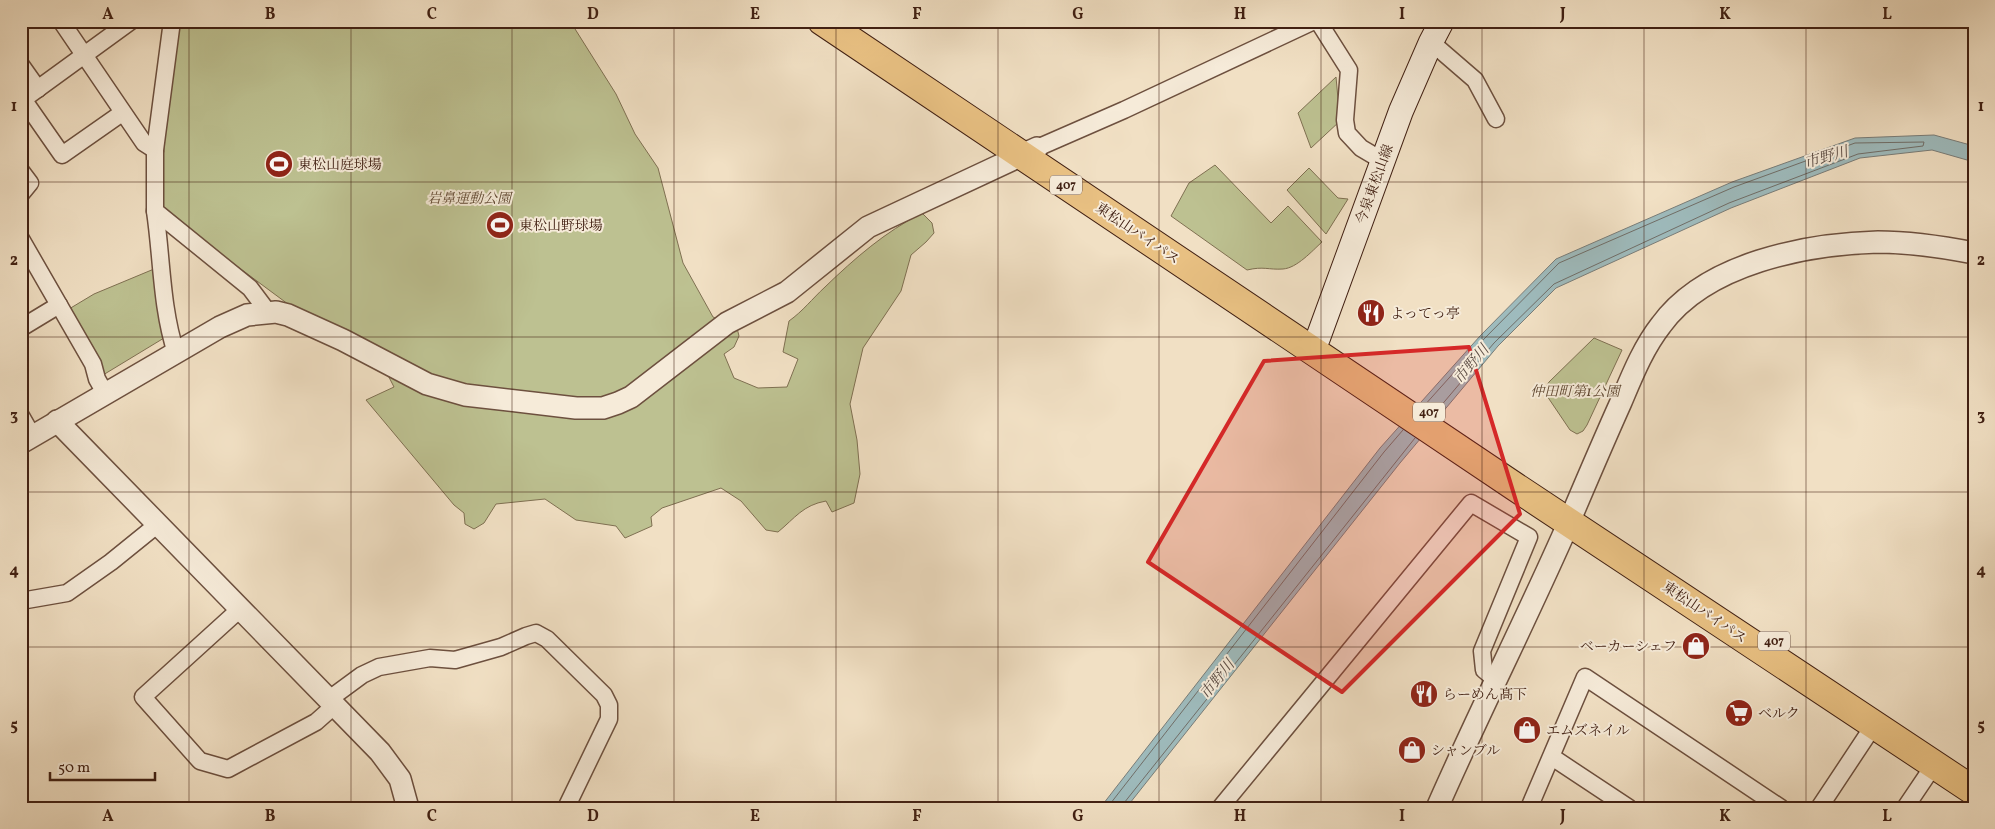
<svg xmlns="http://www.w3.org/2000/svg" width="1995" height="829" viewBox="0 0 1995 829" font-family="Vollkorn,'Noto Serif JP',serif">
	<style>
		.green { fill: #bdc191; stroke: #7f7052 }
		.water { fill: #9ebbbd; stroke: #797d79 }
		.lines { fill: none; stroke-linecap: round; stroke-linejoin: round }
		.shore { stroke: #706e68; stroke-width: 1 }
		.minor-casing { stroke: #6d503f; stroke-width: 19 }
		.tertiary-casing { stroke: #6d503f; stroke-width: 24 }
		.secondary-casing { stroke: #412013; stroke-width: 26 }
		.trunk-casing { stroke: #412013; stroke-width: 30 }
		.minor { stroke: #f6ebd9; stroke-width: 16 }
		.tertiary { stroke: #f6ebd9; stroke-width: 21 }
		.secondary { stroke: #f6ebd9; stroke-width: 24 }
		.trunk { stroke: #e8c082; stroke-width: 28 }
		.marked { fill: #d62828; fill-opacity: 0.2; stroke: #d62828; stroke-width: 4; stroke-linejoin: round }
		.grid { fill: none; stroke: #412013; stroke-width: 1; stroke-opacity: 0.55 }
		.labels { text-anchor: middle; stroke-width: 4; stroke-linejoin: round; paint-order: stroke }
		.shield { fill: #f6ebd9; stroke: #775d4e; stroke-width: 1 }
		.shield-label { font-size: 12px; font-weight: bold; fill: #412013 }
		.poi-label { font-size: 14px; fill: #412013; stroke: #f6ebd9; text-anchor: start }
		.street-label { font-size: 14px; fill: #412013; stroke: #f6ebd9 }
		.park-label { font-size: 14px; font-style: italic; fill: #604832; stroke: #f6ebd9 }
		.water-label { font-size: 15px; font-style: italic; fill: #5d4e46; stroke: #f6ebd9 }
		.neatline { fill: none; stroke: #412013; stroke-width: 2 }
		.grid-label { font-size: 16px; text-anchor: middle; font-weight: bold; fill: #412013 }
	</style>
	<rect width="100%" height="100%" fill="#f1e0c4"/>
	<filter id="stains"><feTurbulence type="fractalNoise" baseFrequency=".004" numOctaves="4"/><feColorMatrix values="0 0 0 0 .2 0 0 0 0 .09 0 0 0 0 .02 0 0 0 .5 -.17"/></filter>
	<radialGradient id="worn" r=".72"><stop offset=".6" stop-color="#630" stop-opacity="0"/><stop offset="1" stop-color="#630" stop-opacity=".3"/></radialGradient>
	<g class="green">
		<path d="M176,21h394l46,73 19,40 23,34 25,95 30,54 24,11 2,8 -5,11 -10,7 10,24 24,10 29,-1 11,-28 -15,-7 6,-31c14,-10 23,-22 36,-34 30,-29 60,-55 97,-74l10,10 2,10 -8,9 -15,13 -10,36 -38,57 -13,56 7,36 3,34 -6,29 -22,9 -6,-11c-23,4 -31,17 -48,31l-12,-2 -25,-29 -20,-13 -59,20 -11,9 1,9 -27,12 -9,-12 -40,-6 -31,-21 -49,5 -12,19 -10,6 -9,-5 -1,-11 -10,-8 -88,-105 28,-13 -20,-39 -78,-38 -139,-103z"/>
		<path d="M1336,77l4,44 -29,27 -13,-35z"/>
		<path d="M1215,165l56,58 17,-17 34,36c-10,9 -25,26 -39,27 -15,1 -19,-3 -36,1l-76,-54 18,-33z"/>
		<path d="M1309,168l29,30 10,1 -22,35 -39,-44z"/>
		<path d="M154,269l10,69 -61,37 -34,-66 25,-15z"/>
		<path d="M1594,338l28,12 -35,75 -4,6 -6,3 -7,-4 -25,-37v-4l4,-7z"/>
	</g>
	<path class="water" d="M1934,135l40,11v16l-42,-12 -72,8 -129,50 -175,80 -58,58 -98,117 -274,345h-26l280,-360 100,-112 76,-77 176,-77 123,-44z"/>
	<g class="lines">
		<g class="shore">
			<path d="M1423,407l61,-68 75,-76 175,-76 121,-44 69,-1 -1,4 -65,8 -129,49 -175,81 -60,59 -60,71"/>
			<path d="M1107,808l277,-356 19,-22"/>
			<path d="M1122,808l2,-5 291,-365"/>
		</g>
		<defs>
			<g id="minor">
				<path d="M61,21l83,122 11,7"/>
				<path d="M172,21l-17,129v61l95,77 18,24"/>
				<path d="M1318,21l31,49 -4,50 2,13 14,15 22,13"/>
				<path d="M1431,42l44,38 21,39"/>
				<path d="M21,65l17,24"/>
				<path d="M23,99l39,56 60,-42"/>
				<path d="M21,101l110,-80"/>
				<path d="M1037,148l87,-38 190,-89"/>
				<path d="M21,171l9,12 -9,11"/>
				<path d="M155,211c7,47 6,96 21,142"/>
				<path d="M21,239l72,125 4,15 8,14"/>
				<path d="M21,328l38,-23"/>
				<path d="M21,416l12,21"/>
				<path d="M21,601l46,-8 44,-31 47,-38"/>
				<path d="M240,609l-97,88 57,64 28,8 88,-47 18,-16"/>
				<path d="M328,700l34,-25 17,-8 51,-9 25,2 46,-13 25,-11 10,-3 11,6 57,56 5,10v14l-43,89"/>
				<path d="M1552,757l77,51"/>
				<path d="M1220,808l251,-305 58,34 -47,114 2,19 11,9"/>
				<path d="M1529,808l56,-131 196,131"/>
				<path d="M1819,808l55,-83"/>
				<path d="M1905,808l29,-43"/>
			</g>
			<g id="tertiary">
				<path d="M57,421l323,331 20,27 8,29"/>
				<path d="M21,443l199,-116 27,-12 29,-3 12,3 55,25 84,44 38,11 111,13h27l15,-5 13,-6 96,-74 60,-31 81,-65 169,-79"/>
				<path d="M1437,808c42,-96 90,-190 132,-286 17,-40 34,-80 52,-120 11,-26 22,-54 40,-77 45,-62 145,-81 217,-83 32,0 65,5 96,11"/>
			</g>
			<path id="secondary" d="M1311,349l7,-11 83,-227 30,-69 11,-21"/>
			<path id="trunk" d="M822,21l692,465 460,305"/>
		</defs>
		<use href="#minor" class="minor-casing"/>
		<use href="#tertiary" class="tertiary-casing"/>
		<use href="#secondary" class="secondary-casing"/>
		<use href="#trunk" class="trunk-casing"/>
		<use href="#minor" class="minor"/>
		<use href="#tertiary" class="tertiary"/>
		<use href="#secondary" class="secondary"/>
		<use href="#trunk" class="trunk"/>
	</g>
	<path class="marked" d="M1469,347l51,167 -178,178 -194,-130 116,-201z"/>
	<path class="grid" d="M189,21v787M351,21v787M512,21v787M674,21v787M836,21v787M998,21v787M1159,21v787M1321,21v787M1482,21v787M1644,21v787M1806,21v787M21,182h1953M21,337h1953M21,492h1953M21,647h1953"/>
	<defs>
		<symbol id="stadium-disc" viewBox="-11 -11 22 22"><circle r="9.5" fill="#8f2418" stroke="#f6ebd9"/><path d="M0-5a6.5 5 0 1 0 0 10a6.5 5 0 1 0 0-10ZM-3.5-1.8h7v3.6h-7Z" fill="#fff"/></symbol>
		<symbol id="restaurant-disc" viewBox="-11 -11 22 22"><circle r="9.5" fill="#8f2418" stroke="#f6ebd9"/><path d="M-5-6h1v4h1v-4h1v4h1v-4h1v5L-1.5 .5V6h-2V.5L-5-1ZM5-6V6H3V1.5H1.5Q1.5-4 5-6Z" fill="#fff"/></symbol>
		<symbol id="shop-disc" viewBox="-11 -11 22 22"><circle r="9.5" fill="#8f2418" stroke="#f6ebd9"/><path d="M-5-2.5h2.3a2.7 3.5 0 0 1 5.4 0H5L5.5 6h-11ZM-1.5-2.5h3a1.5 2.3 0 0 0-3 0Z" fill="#fff"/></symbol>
		<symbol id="supermarket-disc" viewBox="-11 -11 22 22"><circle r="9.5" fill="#8f2418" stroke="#f6ebd9"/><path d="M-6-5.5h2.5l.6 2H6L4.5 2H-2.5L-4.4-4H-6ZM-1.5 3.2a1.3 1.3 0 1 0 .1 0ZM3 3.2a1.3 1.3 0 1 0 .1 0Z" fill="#fff"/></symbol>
	</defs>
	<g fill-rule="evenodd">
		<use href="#stadium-disc" x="263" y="148" width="32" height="32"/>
		<use href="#stadium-disc" x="484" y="209" width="32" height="32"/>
		<use href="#restaurant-disc" x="1355" y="297" width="32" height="32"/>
		<use href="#shop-disc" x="1680" y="630" width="32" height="32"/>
		<use href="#restaurant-disc" x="1408" y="678" width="32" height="32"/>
		<use href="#supermarket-disc" x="1723" y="697" width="32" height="32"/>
		<use href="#shop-disc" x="1511" y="714" width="32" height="32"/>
		<use href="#shop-disc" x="1396" y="734" width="32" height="32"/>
	</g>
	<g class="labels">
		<g class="shield">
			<rect x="1050" y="175.5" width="32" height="19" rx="4"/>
			<rect x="1413" y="402.5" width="32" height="19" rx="4"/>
			<rect x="1758" y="631.5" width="32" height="19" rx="4"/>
		</g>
		<g class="shield-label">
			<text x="1066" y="189">407</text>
			<text x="1429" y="416">407</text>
			<text x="1774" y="645">407</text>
		</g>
		<g class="poi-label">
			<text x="298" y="169">東松山庭球場</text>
			<text x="519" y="230">東松山野球場</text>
			<text x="1390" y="318">よってっ亭</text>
			<text x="1677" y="651" text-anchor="end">ベーカーシェフ</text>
			<text x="1443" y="699">らーめん髙下</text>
			<text x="1758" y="718">ベルク</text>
			<text x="1546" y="735">エムズネイル</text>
			<text x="1431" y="755">シャンブル</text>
		</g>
		<g class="street-label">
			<text transform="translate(1374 184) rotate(-70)" y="5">今泉東松山線</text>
			<text transform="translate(1138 233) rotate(34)" y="5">東松山バイパス</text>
			<text transform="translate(1705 612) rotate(34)" y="5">東松山バイパス</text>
		</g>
		<g class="park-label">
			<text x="469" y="203">岩鼻運動公園</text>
			<text x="1575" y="396">仲田町第1公園</text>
		</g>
		<g class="water-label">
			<text transform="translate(1826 157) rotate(-16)" y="5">市野川</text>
			<text transform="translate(1471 364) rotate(-50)" y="5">市野川</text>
			<text transform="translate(1217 679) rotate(-51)" y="5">市野川</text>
		</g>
	</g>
	<rect width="1995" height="829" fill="none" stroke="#f1e0c4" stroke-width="55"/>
	<path d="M50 772v8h105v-8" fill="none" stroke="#412013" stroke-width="2.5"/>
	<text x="58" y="772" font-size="15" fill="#412013" stroke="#f6ebd9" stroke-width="4" paint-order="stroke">50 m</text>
	<rect x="28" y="28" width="1940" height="774" class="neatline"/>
	<g class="grid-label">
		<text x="108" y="19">A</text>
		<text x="270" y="19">B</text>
		<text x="432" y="19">C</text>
		<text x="593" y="19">D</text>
		<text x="755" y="19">E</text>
		<text x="917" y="19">F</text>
		<text x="1078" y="19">G</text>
		<text x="1240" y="19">H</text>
		<text x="1402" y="19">I</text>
		<text x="1563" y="19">J</text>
		<text x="1725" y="19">K</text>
		<text x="1887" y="19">L</text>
		<text x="14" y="111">1</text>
		<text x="1981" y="111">1</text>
		<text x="14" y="265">2</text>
		<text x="1981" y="265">2</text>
		<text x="14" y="420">3</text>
		<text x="1981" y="420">3</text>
		<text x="14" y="575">4</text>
		<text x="1981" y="575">4</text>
		<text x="14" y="730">5</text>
		<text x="1981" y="730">5</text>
		<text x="108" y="821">A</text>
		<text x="270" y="821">B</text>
		<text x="432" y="821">C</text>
		<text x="593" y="821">D</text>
		<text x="755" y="821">E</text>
		<text x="917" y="821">F</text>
		<text x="1078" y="821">G</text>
		<text x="1240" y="821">H</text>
		<text x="1402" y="821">I</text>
		<text x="1563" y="821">J</text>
		<text x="1725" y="821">K</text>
		<text x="1887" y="821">L</text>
	</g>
	<rect width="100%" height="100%" filter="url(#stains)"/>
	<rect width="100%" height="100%" fill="url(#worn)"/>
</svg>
